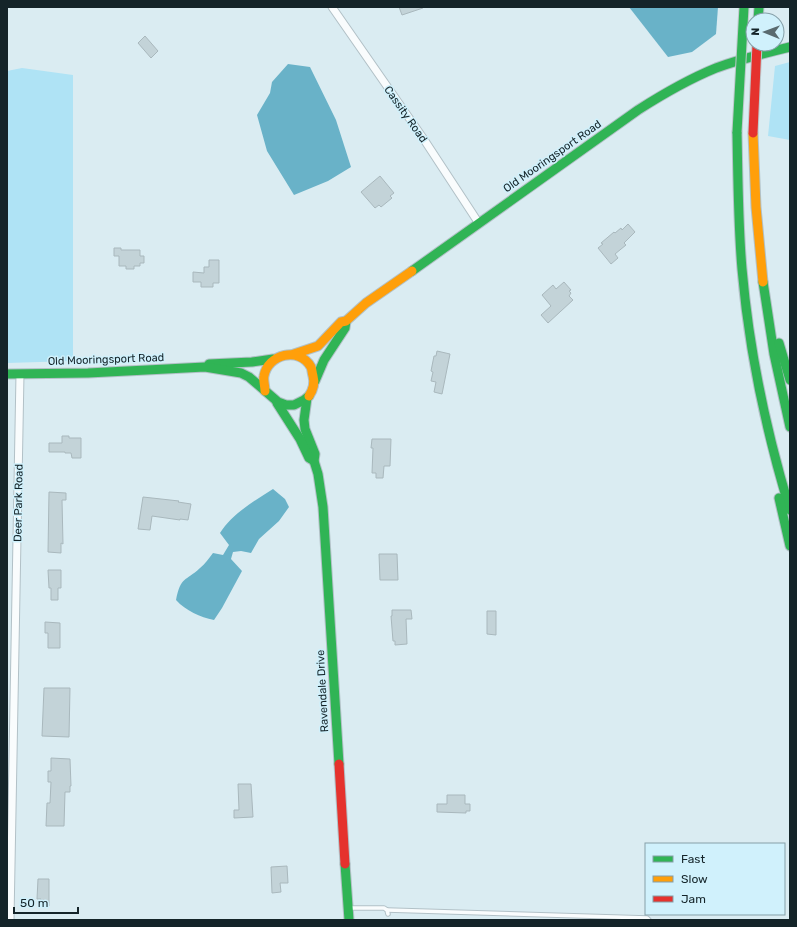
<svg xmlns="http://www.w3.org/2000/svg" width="797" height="927" viewBox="0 0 797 927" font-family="Rubik,sans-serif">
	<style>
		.green { fill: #afe3f5 }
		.water { fill: #69b2c8 }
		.building { fill: #c3d3d8; stroke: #a9b8bd }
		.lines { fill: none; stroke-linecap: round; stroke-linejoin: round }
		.lane-casing { stroke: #b2c1c7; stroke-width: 5.5 }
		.street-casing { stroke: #b2c1c7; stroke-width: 9 }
		.fast-casing { stroke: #b2c1c7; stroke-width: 11 }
		.slow-casing { stroke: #b2c1c7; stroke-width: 11 }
		.jam-casing { stroke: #b2c1c7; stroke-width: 11 }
		.lane { stroke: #f9fcfd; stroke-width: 3.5 }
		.street { stroke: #f9fcfd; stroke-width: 7 }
		.fast { stroke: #30b455; stroke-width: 9 }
		.slow { stroke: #ff9f0a; stroke-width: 9 }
		.jam { stroke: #e5322d; stroke-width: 9 }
		.fast-bridge-casing { stroke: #bec8cb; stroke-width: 11; stroke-linecap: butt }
		.jam-bridge-casing { stroke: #bec8cb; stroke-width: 11; stroke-linecap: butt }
		.fast-bridge { stroke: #30b455; stroke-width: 9 }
		.jam-bridge { stroke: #e5322d; stroke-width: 9 }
		.labels { text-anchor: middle; stroke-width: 3; stroke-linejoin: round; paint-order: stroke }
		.street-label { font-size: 11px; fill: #142429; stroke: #d0f1fc }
	</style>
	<rect width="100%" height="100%" fill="#daecf2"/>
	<g class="green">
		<path d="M790,62v78l-22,-4 7,-70z"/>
		<path d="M22,68l51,7v286l-66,2v-292z"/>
	</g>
	<g class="water">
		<path d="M629,7h89l-2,27 -24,18 -24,5z"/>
		<path d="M288,64l22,3 26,53 15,47 -23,14 -34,14 -27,-44 -10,-36 13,-22 2,-11z"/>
		<path d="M273,489l12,10 4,8 -10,14 -20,18 -8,14 -10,-2 -8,1 -2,7 11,12 -20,37 -8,12c-14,-3 -28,-9 -38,-20 5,-24 9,-18 24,-32 5,-4 9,-10 13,-15l10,2 6,-10 -9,-12c12,-19 34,-32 53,-44z"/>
	</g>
	<g class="building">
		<path d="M399,7h24v1l-21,7z"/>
		<path d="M145,36l13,15 -7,7 -13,-15z"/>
		<path d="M380,176l14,17 -4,3 2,2 -11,9 -2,-2 -4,3 -14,-16z"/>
		<path d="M628,224l7,8 -11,11 2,2 -11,9 3,4 -7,6 -13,-16 5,-4 -2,-1 13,-11 1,1 6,-5 1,2z"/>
		<path d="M114,248h7v2h19v6h4v7h-4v3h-6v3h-8v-3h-7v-10h-5z"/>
		<path d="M209,260h10v23h-6v4h-12v-5h-8v-10l11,1v-6h5z"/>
		<path d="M564,282l7,8 -2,1 2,2 -2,3 4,4 -25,23 -7,-8 10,-9 -9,-11 11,-10 3,4z"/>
		<path d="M437,351l13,3 -8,40 -8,-2 2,-10 -5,-1 2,-9 -2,-1 3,-15h2z"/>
		<path d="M62,436h7v2h12v20h-9l-1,-5h-6v-1h-16v-9h13z"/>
		<path d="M372,439h19l-1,27h-6l-1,12h-7v-5h-4l1,-25h-2z"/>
		<path d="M49,492l17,1v7h-4l1,44 -2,-1v10l-13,-1z"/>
		<path d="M143,497l36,4 -1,1 13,2 -3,16 -8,-1v1l-28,-4 -2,14 -12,-1z"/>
		<path d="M379,554h18l1,26h-18z"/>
		<path d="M48,570h13v18h-3v12h-7v-12h-2z"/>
		<path d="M392,610h19l1,9h-6l1,25 -12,1v-4h-2l-2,-25h1z"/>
		<path d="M487,611h9v24l-9,-1z"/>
		<path d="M45,622l15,1v25h-12v-15h-3z"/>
		<path d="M44,688h26l-1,49 -27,-1z"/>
		<path d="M51,758l19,1 1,27h-1v6h-5l-1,34h-18l1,-23h3l1,-21h-3v-11h3z"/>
		<path d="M238,784h13l2,33 -19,1v-8h5z"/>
		<path d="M447,795h18v9h5v7h-4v2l-29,-1v-8h10z"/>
		<path d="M287,866l1,17h-8l1,9 -9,1 -1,-26z"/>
		<path d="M38,879h11v27h-8v-7h-4z"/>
	</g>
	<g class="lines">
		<defs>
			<g id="lane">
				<path d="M350,908h34l3,2 1,4"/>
				<path d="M387,910l260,8 2,2"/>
			</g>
			<g id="street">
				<path d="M332,7l91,131 55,84"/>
				<path d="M10,920l10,-546"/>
			</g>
			<g id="fast">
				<path d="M758,20l1,-13"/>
				<path d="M737,132c1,46 1,91 5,137 7,82 24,162 48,241"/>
				<path d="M412,271l226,-161c25,-16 51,-31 78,-42 24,-9 49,-15 74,-21"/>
				<path d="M763,282l11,72 16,73"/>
				<path d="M779,343l11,37"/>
				<path d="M209,364l43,-2 21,-3"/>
				<path d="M7,374l81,-1 117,-6 36,6 8,4 29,25 8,3h8l10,-5 5,-4"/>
				<path d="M315,381l9,-21 21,-32 1,-7"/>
				<path d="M307,398l-3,22 1,9 10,25 -1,7 4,13 5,33 16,257"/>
				<path d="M277,403l23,36 9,19 5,3"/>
				<path d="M779,498l11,48"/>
				<path d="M345,864l4,56"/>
			</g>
			<g id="slow">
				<path d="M753,133l3,74 7,75"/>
				<path d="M294,354l24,-8 23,-24 5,-1 20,-18 46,-32"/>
				<path d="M265,391c0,-5 -2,-11 -1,-15 4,-22 35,-30 47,-9 1,2 1,6 2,9 2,7 0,14 -4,20"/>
			</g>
			<path id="jam" d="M339,764l6,100"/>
		</defs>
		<use href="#lane" class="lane-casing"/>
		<use href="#street" class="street-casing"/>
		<use href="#fast" class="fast-casing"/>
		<use href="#slow" class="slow-casing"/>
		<use href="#jam" class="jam-casing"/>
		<use href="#lane" class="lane"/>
		<use href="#street" class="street"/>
		<use href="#fast" class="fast"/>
		<use href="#slow" class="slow"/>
		<use href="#jam" class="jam"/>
		<defs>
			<path id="fast-bridge" d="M737,132l7,-125"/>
			<path id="jam-bridge" d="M753,133l4,-89"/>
		</defs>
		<use href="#fast-bridge" class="fast-bridge-casing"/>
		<use href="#jam-bridge" class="jam-bridge-casing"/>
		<use href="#fast-bridge" class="fast-bridge"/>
		<use href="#jam-bridge" class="jam-bridge"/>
	</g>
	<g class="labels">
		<g class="street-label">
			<text transform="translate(406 114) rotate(55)" y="4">Cassity Road</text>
			<text transform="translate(552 156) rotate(-35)" y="4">Old Mooringsport Road</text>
			<text transform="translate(106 359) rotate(-2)" y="4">Old Mooringsport Road</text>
			<text transform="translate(18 503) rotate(-89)" y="4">Deer Park Road</text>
			<text transform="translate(322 691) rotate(-93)" y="4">Ravendale Drive</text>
		</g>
	</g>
	<rect width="797" height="927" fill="none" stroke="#142429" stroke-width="16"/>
	<rect x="645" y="843" width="140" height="72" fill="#d0f1fc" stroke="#859fa8"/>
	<rect x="653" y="856" width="20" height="6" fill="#30b455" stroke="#859fa8"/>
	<text x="681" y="863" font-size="12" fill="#142429">Fast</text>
	<rect x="653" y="876" width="20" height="6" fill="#ff9f0a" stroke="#859fa8"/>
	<text x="681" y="883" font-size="12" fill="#142429">Slow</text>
	<rect x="653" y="896" width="20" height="6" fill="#e5322d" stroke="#859fa8"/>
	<text x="681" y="903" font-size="12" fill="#142429">Jam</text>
	<g transform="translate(765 32) rotate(271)"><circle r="19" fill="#d0f1fc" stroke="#859fa8"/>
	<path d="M0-3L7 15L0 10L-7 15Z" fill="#596a6f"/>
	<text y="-6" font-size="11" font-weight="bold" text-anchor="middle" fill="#142429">N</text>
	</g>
	<path d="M14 907v6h64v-6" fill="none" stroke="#142429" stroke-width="2"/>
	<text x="20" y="907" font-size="12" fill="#142429" stroke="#d0f1fc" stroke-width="3" paint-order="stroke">50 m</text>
</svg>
